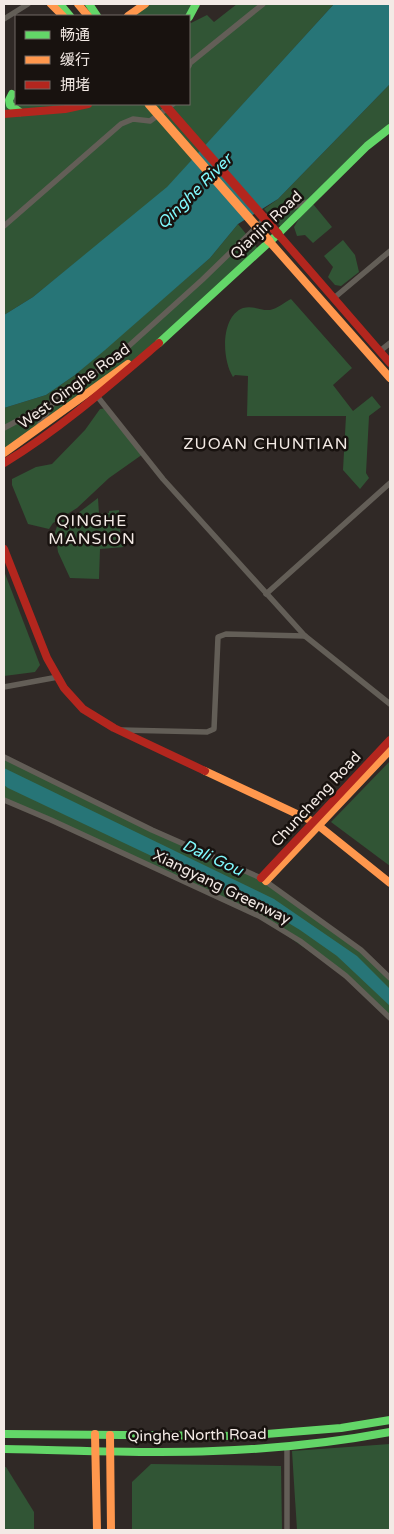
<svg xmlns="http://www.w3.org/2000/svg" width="394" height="1534" viewBox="0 0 394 1534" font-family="'Varela Round','Noto Sans SC',sans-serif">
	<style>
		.green { fill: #315535 }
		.water { fill: #277577 }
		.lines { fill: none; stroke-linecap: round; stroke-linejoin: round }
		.street { stroke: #635e57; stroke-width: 5.5 }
		.fast { stroke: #63d668; stroke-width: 8 }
		.slow { stroke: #ff974d; stroke-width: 8 }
		.jam { stroke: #b3261e; stroke-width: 8 }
		.slow-bridge { stroke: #ff974d; stroke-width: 9 }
		.jam-bridge { stroke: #b3261e; stroke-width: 9 }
		.labels { text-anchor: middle; stroke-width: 5; stroke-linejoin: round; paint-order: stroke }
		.street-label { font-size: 15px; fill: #f3eae5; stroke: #18120f }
		.water-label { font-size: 16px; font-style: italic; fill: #80f9fd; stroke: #18120f }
		.neighbourhood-label { font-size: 16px; letter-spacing: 1px; fill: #f3eae5; stroke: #18120f }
	</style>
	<rect width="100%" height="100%" fill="#302926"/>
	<g class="green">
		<path d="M145,4h51l-7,12h-61z"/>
		<path d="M237,4h97l-170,187 -131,106 -29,18v-214l12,-11v14h173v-80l18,-9 7,7z"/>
		<path d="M390,84v44l-107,101 -19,-20 14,-10z"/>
		<path d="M313,204l19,23 -19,16 -8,-8 -8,1 -3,-9 6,-10z"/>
		<path d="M238,224l21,26 -98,91 -71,49 -86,63v-45l42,-13 29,-20 135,-117z"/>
		<path d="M343,240l12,15 4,17 -18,14 -6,-1 -7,-8 5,-10 -9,-11z"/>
		<path d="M291,299l61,69 -19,17 20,26 19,-15 9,11 -12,9 -3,57 3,5 -9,11 -17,-19 3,-54h-99l1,-40 -13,-1 -2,2c-11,-17 -13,-60 10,-69 10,-3 18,3 27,2 7,-1 15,-8 21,-11z"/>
		<path d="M107,408l36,46 -34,24 -32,30 -24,15 -4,6 -21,-5 -16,-39v-6l24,-12 16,-3 33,-34 15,-21z"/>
		<path d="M98,498l1,16 10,-1v-2l10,-1 2,31 3,6 -24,2 -1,30 -29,-1 -12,-26 -3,-20 4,-11 14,-4z"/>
		<path d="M4,571l36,94 -5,7 -31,4z"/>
		<path d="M4,757l148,73 109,48 100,72 29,28v40l-44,-41 -87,-61 -255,-116z"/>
		<path d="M390,761v105l-59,-44z"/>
		<path d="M390,1444v86h-93l-5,-79z"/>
		<path d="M151,1464l130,2 1,64h-150v-48z"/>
		<path d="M4,1467h2l28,45v18h-30z"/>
	</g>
	<g class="water">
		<path d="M334,4h56v80l-112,115 -40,25 -28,34 -105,92 -30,25 -29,20 -42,13v-93l29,-18 134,-110z"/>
		<path d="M4,768l270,131 83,57 33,33v17l-53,-50 -37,-26 -28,-17 -264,-125 -4,-3z"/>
	</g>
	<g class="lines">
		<g class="street">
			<path d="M4,19l24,-15"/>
			<path d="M189,66l1,-3 73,-59"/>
			<path d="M4,226l117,-102 12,-5 17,2 23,-17"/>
			<path d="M334,298l56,-47"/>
			<path d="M380,351l10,-8"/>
			<path d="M97,396l66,83 142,157 85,68"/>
			<path d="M38,427l15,-24"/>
			<path d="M4,428l62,-33 55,-42 81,-73 66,-64 42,-15"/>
			<path d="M266,594l124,-111"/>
			<path d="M4,687l54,-10"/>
			<path d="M121,730l86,2 7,-3 4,-92 8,-3 79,2"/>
			<path d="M4,757l148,73 109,48 100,72 29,28"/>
			<path d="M4,800l47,20 208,96 41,25 46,35 44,42"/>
			<path d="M287,1446v84"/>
		</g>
		<g class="fast">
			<path d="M60,4l10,12"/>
			<path d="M89,4l8,12"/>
			<path d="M189,17l7,-13"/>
			<path d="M12,94l-3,6 1,5 10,7"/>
			<path d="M159,343l119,-109 89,-88 23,-18"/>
			<path d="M4,1434l237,2 100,-8 49,-8"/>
			<path d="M4,1449c70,1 139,5 209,2 59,-2 118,-8 177,-19"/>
		</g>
		<g class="slow">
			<path d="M51,4l12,12"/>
			<path d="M78,4l10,12"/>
			<path d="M128,16l17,-12"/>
			<path d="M269,241l121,137"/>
			<path d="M4,453l124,-89"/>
			<path d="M205,771l109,51 76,61"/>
			<path d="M266,881l124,-131"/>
			<path d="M95,1434l2,96"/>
			<path d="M110,1435l1,95"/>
		</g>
		<g class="jam">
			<path d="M4,114l61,-5 23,-5"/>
			<path d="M278,234l112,129"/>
			<path d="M4,463c56,-34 106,-78 155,-120"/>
			<path d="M4,549l43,109 17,30 19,21 31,19 91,43"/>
			<path d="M261,878l129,-138"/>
		</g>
		<path class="slow-bridge" d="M149,104l120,137"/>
		<path class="jam-bridge" d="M164,104l114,130"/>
	</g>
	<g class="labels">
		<g class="street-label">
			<text transform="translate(266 225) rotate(-43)" y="5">Qianjin Road</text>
			<text transform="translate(74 386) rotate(-36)" y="5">West Qinghe Road</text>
			<text transform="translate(316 799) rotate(-47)" y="5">Chuncheng Road</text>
			<text transform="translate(222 887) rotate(26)" y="5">Xiangyang Greenway</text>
			<text transform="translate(197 1435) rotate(-1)" y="5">Qinghe North Road</text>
		</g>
		<g class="water-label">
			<text transform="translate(194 191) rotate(-45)" y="6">Qinghe River</text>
			<text transform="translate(213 857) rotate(25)" y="6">Dali Gou</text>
		</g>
		<g class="neighbourhood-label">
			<text x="266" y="449">ZUOAN CHUNTIAN</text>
			<text x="92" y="526">QINGHE<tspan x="92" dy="18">MANSION</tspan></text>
		</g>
	</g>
	<rect width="394" height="1534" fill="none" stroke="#f3eae5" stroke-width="10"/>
	<rect x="15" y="15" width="175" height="90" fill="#18120f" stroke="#706865"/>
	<rect x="25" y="31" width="25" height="8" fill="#63d668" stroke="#706865"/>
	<text x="60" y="40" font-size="15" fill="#f3eae5">畅通</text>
	<rect x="25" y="56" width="25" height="8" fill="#ff974d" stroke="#706865"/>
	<text x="60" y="65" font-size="15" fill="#f3eae5">缓行</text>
	<rect x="25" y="81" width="25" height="8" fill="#b3261e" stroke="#706865"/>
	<text x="60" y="90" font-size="15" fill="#f3eae5">拥堵</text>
</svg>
